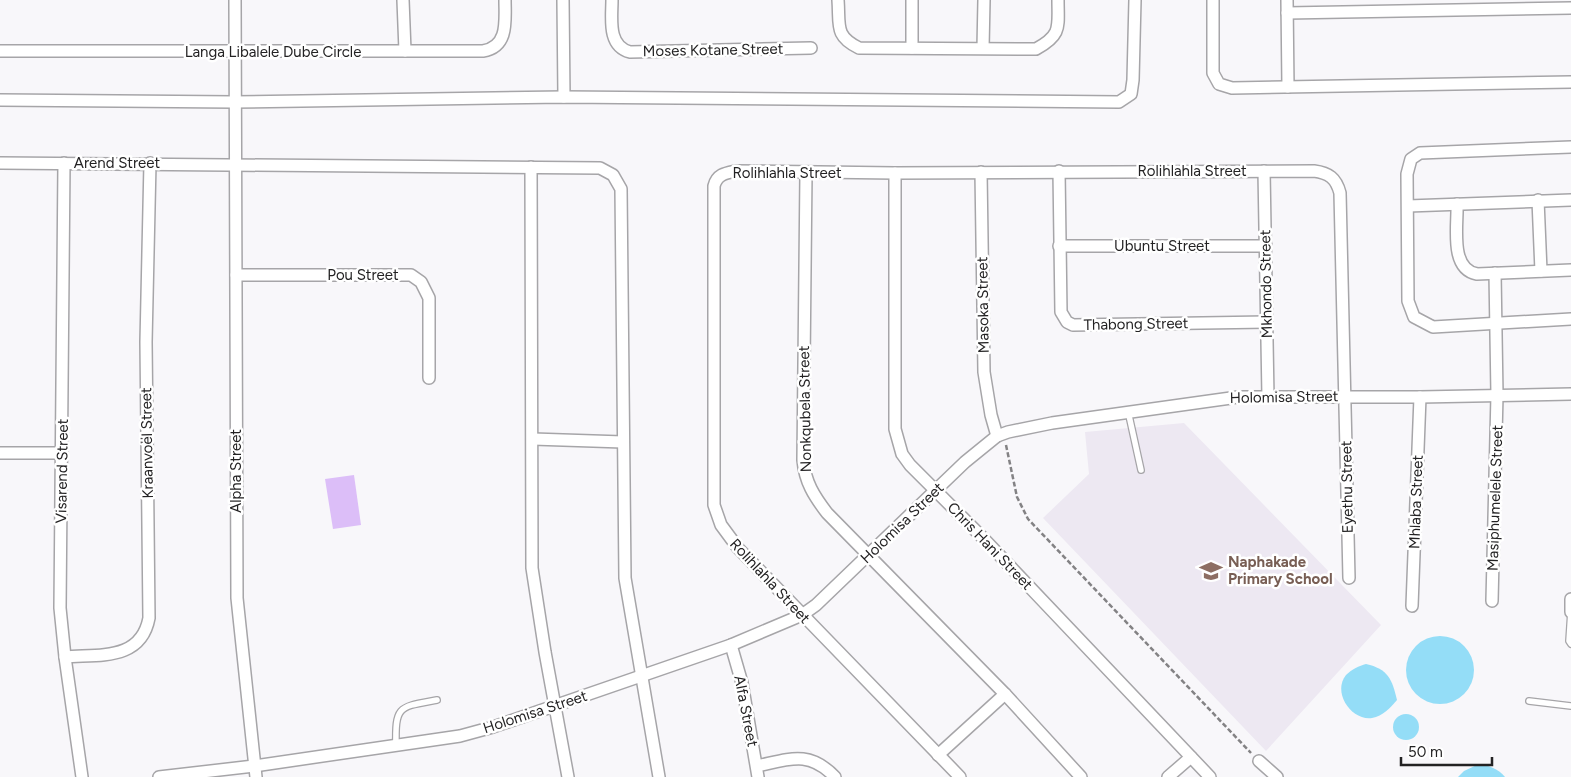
<svg xmlns="http://www.w3.org/2000/svg" width="1571" height="777" viewBox="0 0 1571 777" font-family="Figtree,sans-serif">
	<style>
		.built { fill: #ede8f2 }
		.green { fill: #dcbef8 }
		.water { fill: #94ddf7 }
		.lines { fill: none; stroke-linecap: round; stroke-linejoin: round }
		.lane-casing { stroke: #a6a5a8; stroke-width: 8 }
		.street-casing { stroke: #a6a5a8; stroke-width: 14 }
		.path { stroke: #838284; stroke-width: 2.5; stroke-dasharray: 5 2.5; stroke-linecap: butt }
		.lane { stroke: #fff; stroke-width: 5.5 }
		.street { stroke: #fff; stroke-width: 11 }
		.labels { text-anchor: middle; stroke-width: 5; stroke-linejoin: round; paint-order: stroke }
		.street-label { font-size: 15px; fill: #232223; stroke: #fff }
		.education-label { font-size: 15px; font-weight: bold; fill: #785e54; stroke: #fff; text-anchor: start }
	</style>
	<rect width="100%" height="100%" fill="#f8f7fa"/>
	<path class="built" d="M1184,423l197,202 -115,126 -223,-233 46,-44 -4,-42z"/>
	<path class="green" d="M354,475l7,50 -28,4 -8,-50z"/>
	<g class="water">
		<circle cx="1440" cy="670" r="34"/>
		<path d="M1366,664c22,5 26,15 31,36 -7,8 -14,16 -25,18 -21,3 -40,-26 -26,-43 6,-6 13,-9 20,-11z"/>
		<circle cx="1406" cy="727" r="13"/>
		<path d="M1479,764c9,1 20,5 26,13h-47l6,-6z"/>
	</g>
	<g class="lines">
		<defs>
			<g id="lane">
				<path d="M1128,411l13,59"/>
				<path d="M1571,611l-2,30 2,3"/>
				<path d="M1529,701l42,5"/>
				<path d="M396,746c-1,-41 3,-39 41,-46"/>
			</g>
			<g id="street">
				<path d="M235,0l2,598 19,179"/>
				<path d="M403,0l2,51"/>
				<path d="M563,0l1,97"/>
				<path d="M612,0c0,18 -5,46 18,52l181,-4"/>
				<path d="M838,0c2,25 -4,36 21,48l177,1c26,-14 22,-22 22,-49"/>
				<path d="M912,0v48"/>
				<path d="M1213,0v73l6,11 13,4 339,-6"/>
				<path d="M1287,0l1,87"/>
				<path d="M1287,13l284,-5"/>
				<path d="M983,48l1,-48"/>
				<path d="M0,51h483c26,-4 22,-31 22,-51"/>
				<path d="M0,100l234,2 330,-5 555,5 12,-8 2,-14 2,-80"/>
				<path d="M1571,147l-151,6 -9,6 -4,15 1,127 6,16 19,10 138,-8"/>
				<path d="M0,163l600,5 13,7 8,14 4,389 34,199"/>
				<path d="M64,163l-4,445 5,49 17,120"/>
				<path d="M531,167l1,401 13,84 23,125"/>
				<path d="M1059,171l2,141 6,10 6,3 194,-3"/>
				<path d="M1264,171l4,226"/>
				<path d="M981,172l3,200 7,43 6,21"/>
				<path d="M806,173l-3,287c2,22 11,36 24,53l178,181 76,83"/>
				<path d="M895,173v256l7,25 8,11 75,75 225,237"/>
				<path d="M1538,200l3,71"/>
				<path d="M1457,204c1,21 -8,65 20,70l94,-4"/>
				<path d="M1408,206l163,-6"/>
				<path d="M1059,246h207"/>
				<path d="M236,275h175l10,7 8,16v80"/>
				<path d="M533,439l90,3"/>
				<path d="M0,453h62"/>
				<path d="M1571,599v13"/>
				<path d="M1492,601l5,-206 -2,-122"/>
				<path d="M1412,606l8,-209"/>
				<path d="M731,645l11,38 16,94"/>
				<path d="M65,657c34,-3 76,4 84,-39l-3,-276 4,-179"/>
				<path d="M938,755l67,-61"/>
				<path d="M1259,761l18,16"/>
				<path d="M757,766c33,-7 52,-16 78,11"/>
				<path d="M159,777l95,-11 206,-30 33,-9 238,-82 71,-30 14,-10 149,-143 32,-26 11,-4 44,-9 186,-26h182l151,-3"/>
				<path d="M960,777l-222,-229 -17,-23 -7,-20v-319c3,-12 12,-13 22,-15l159,2 419,-2c15,2 22,7 26,22l9,385"/>
				<path d="M1168,777l23,-20"/>
			</g>
		</defs>
		<use href="#lane" class="lane-casing"/>
		<use href="#street" class="street-casing"/>
		<path class="path" d="M1006,445l11,52 11,22 223,234"/>
		<use href="#lane" class="lane"/>
		<use href="#street" class="street"/>
	</g>
	<defs>
		<symbol id="school-bare" viewBox="-9 -9 18 18"><path d="M0-5L7-2L0 1L-7-2ZM-4 1L0 2.5L4 1V4Q0 6-4 4Z" fill="#8d6e63" stroke="#fff" stroke-width="2.5" paint-order="stroke"/></symbol>
	</defs>
	<g fill-rule="evenodd">
		<use href="#school-bare" x="1195" y="555" width="32" height="32"/>
	</g>
	<g class="labels">
		<g class="street-label">
			<text transform="translate(713 50) rotate(-1)" y="5">Moses Kotane Street</text>
			<text x="273" y="57">Langa Libalele Dube Circle</text>
			<text x="117" y="168">Arend Street</text>
			<text x="1192" y="176">Rolihlahla Street</text>
			<text x="787" y="178">Rolihlahla Street</text>
			<text x="1162" y="251">Ubuntu Street</text>
			<text x="363" y="280">Pou Street</text>
			<text transform="translate(1266 284) rotate(-91)" y="5">Mkhondo Street</text>
			<text transform="translate(983 305) rotate(-91)" y="5">Masoka Street</text>
			<text transform="translate(1136 324) rotate(-1)" y="5">Thabong Street</text>
			<text transform="translate(1284 397) rotate(-1)" y="5">Holomisa Street</text>
			<text transform="translate(805 409) rotate(-91)" y="5">Nonkqubela Street</text>
			<text transform="translate(147 443) rotate(-91)" y="5">Kraanvoël Street</text>
			<text transform="translate(62 471) rotate(-89)" y="5">Visarend Street</text>
			<text transform="translate(236 471) rotate(-90)" y="5">Alpha Street</text>
			<text transform="translate(1347 487) rotate(-91)" y="5">Eyethu Street</text>
			<text transform="translate(1495 498) rotate(-88)" y="5">Masiphumelele Street</text>
			<text transform="translate(1416 502) rotate(-88)" y="5">Mhlaba Street</text>
			<text transform="translate(902 523) rotate(-44)" y="5">Holomisa Street</text>
			<text transform="translate(990 546) rotate(46)" y="5">Chris Hani Street</text>
			<text transform="translate(770 581) rotate(47)" y="5">Rolihlahla Street</text>
			<text transform="translate(746 711) rotate(79)" y="5">Alfa Street</text>
			<text transform="translate(535 712) rotate(-18)" y="5">Holomisa Street</text>
		</g>
		<g class="education-label">
			<text x="1228" y="567">Naphakade<tspan x="1228" dy="17">Primary School</tspan></text>
		</g>
	</g>
	<path d="M1401 757v8h91v-8" fill="none" stroke="#232223" stroke-width="2.5"/>
	<text x="1408" y="757" font-size="15" fill="#232223" stroke="#ffffff" stroke-width="4" paint-order="stroke">50 m</text>
</svg>
